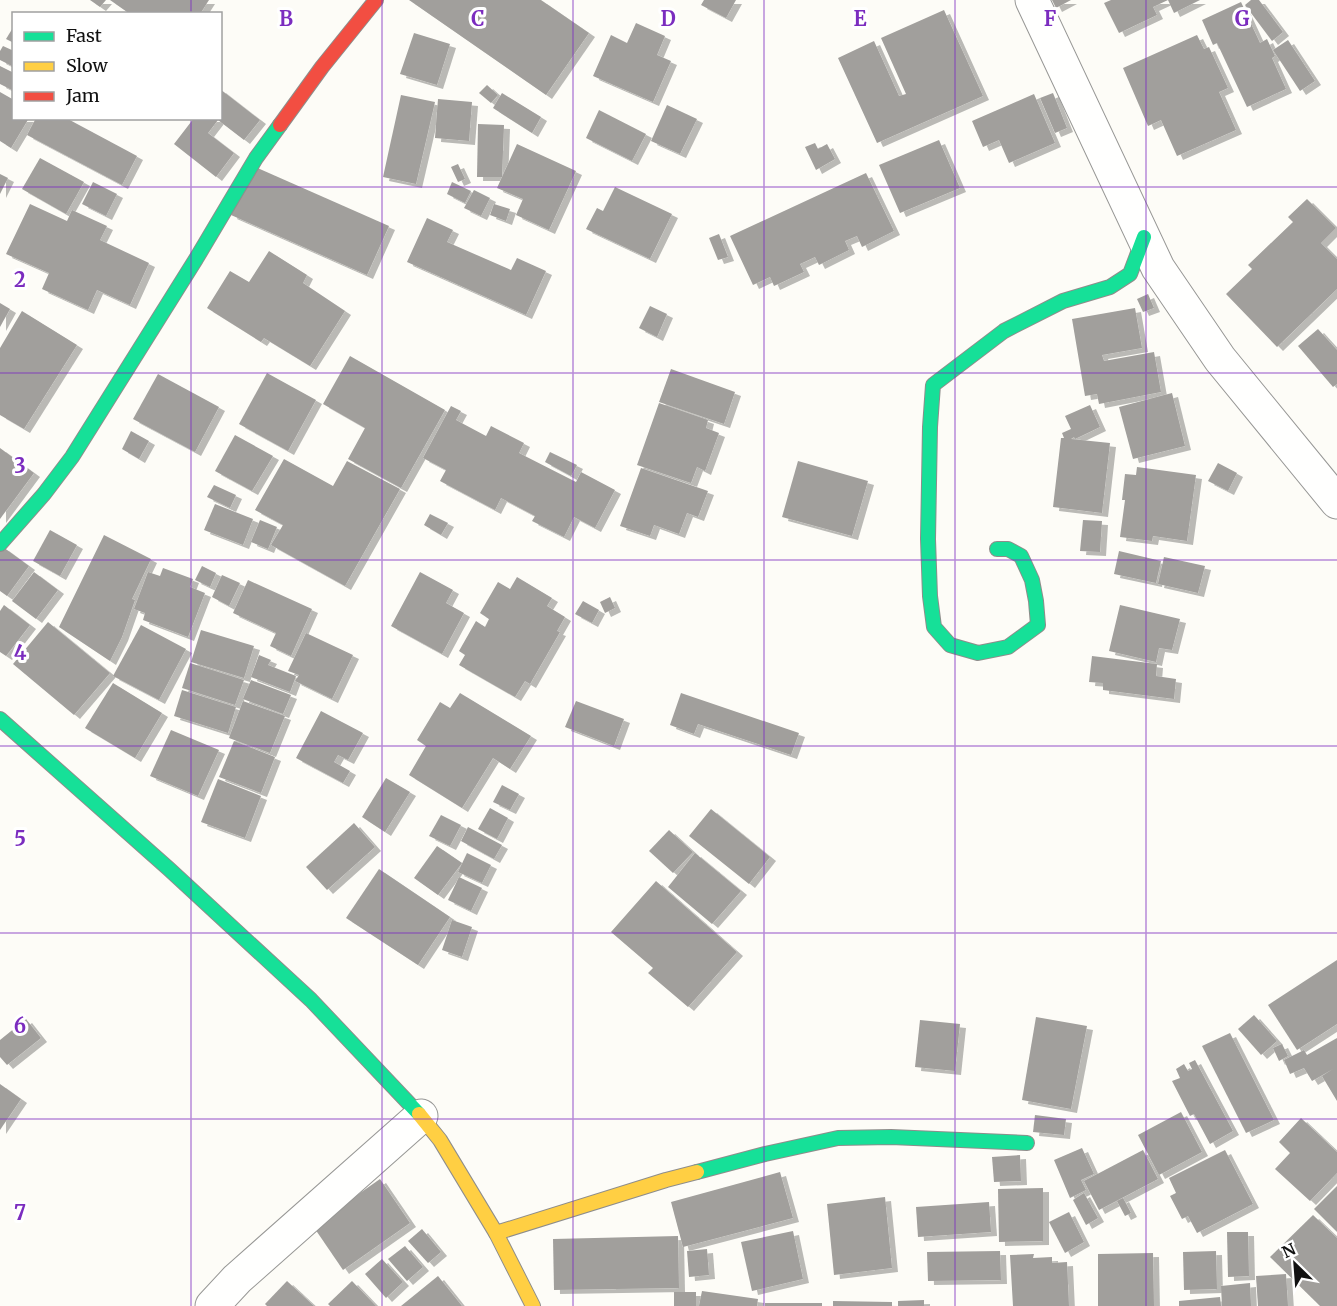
<svg xmlns="http://www.w3.org/2000/svg" width="1337" height="1306" viewBox="0 0 1337 1306" font-family="Merriweather,serif">
	<style>
		.building { fill: #a19f9c; filter: url(#shadow) }
		.lines { fill: none; stroke-linecap: round; stroke-linejoin: round }
		.street-casing { stroke: #979795; stroke-width: 35 }
		.fast-casing { stroke: #8e8d8b; stroke-width: 16 }
		.slow-casing { stroke: #8e8d8b; stroke-width: 16 }
		.jam-casing { stroke: #8e8d8b; stroke-width: 16 }
		.street { stroke: #fffffe; stroke-width: 33 }
		.fast { stroke: #16e098; stroke-width: 14 }
		.slow { stroke: #ffcf43; stroke-width: 14 }
		.jam { stroke: #f24e42; stroke-width: 14 }
		.grid { fill: none; stroke: #7b2cbf; stroke-width: 1.5; stroke-opacity: 0.55 }
		.grid-label { font-size: 20px; text-anchor: middle; font-weight: bold; fill: #7b2cbf; stroke: #fff; stroke-width: 6; stroke-linejoin: round; paint-order: stroke }
	</style>
	<defs>
		<filter id="shadow"><feDropShadow dx="6" dy="4" stdDeviation="0" flood-color="#0004"/></filter>
	</defs>
	<rect width="100%" height="100%" fill="#fdfcf7"/>
	<g class="building">
		<path d="M90,0h16l-6,7z"/>
		<path d="M110,0h99l-9,14h-70z"/>
		<path d="M409,0h132l48,33 -43,62z"/>
		<path d="M704,0h32l-10,18 -25,-13z"/>
		<path d="M1052,0h19l-15,8z"/>
		<path d="M1111,0h57l-15,7 4,8 -38,18 -15,-30z"/>
		<path d="M1168,0h32l-26,13z"/>
		<path d="M1251,0h8l24,32 -11,9 -27,-36z"/>
		<path d="M1241,2l19,41 7,-4 8,17 -3,2 14,31 -39,18 -30,-64 -4,2 -11,-25z"/>
		<path d="M944,10l39,86 -106,47 -39,-85 36,-17 25,55 7,-2 -25,-56z"/>
		<path d="M636,23l29,13 -8,19 14,6 -18,41 -60,-26 18,-41 16,8z"/>
		<path d="M14,26v17l-8,-4z"/>
		<path d="M414,33l36,11 -13,41 -37,-11z"/>
		<path d="M1197,35l7,14 5,-2 19,41 -9,4 17,38 -59,26 -16,-36 -13,6 -25,-58z"/>
		<path d="M1288,40l27,41 -15,10 -27,-41z"/>
		<path d="M3,46l11,5v16l-14,-7v-9z"/>
		<path d="M0,66l14,7v18l-14,-7z"/>
		<path d="M487,85l11,10 -7,8 -12,-10z"/>
		<path d="M220,89l40,31 -16,20 -26,-20 -10,13 26,20 -18,24 -42,-33 20,-26h26z"/>
		<path d="M0,92l14,8v18h15l-18,30 -11,-7z"/>
		<path d="M502,93l39,24 -9,16 -39,-25z"/>
		<path d="M1053,93l14,35 -12,5 -15,-35z"/>
		<path d="M1034,94l21,49 -46,20 -10,-23 -16,7 -11,-26z"/>
		<path d="M401,95l34,7 -19,82 -33,-7z"/>
		<path d="M438,99l34,3 -3,39 -34,-3z"/>
		<path d="M667,105l30,14 -17,35 -29,-13z"/>
		<path d="M599,110l47,24 -14,27 -46,-23z"/>
		<path d="M36,118h30l71,38 -15,29 -95,-50z"/>
		<path d="M478,124l26,1 -2,52h-25z"/>
		<path d="M939,140l21,48 -60,25 -21,-48z"/>
		<path d="M815,143l3,6 9,-5 8,15 -19,11 -11,-23z"/>
		<path d="M517,144l59,27 -27,59 -33,-15 7,-16 -26,-11z"/>
		<path d="M40,158l44,24 -18,32 -44,-25z"/>
		<path d="M458,164l7,15 -7,3 -7,-15z"/>
		<path d="M253,166l136,60 -22,49 -136,-60z"/>
		<path d="M866,173l28,58 -32,16 -5,-11 -12,5 4,9 -30,15 -4,-8 -15,7 4,8 -30,14 -4,-9 -17,8 -23,-49z"/>
		<path d="M0,174l8,4 -8,16z"/>
		<path d="M93,182l24,12 -11,22 -24,-12z"/>
		<path d="M452,182l19,9 -6,12 -18,-9z"/>
		<path d="M615,187l57,27 -22,45 -64,-30 11,-21 6,3z"/>
		<path d="M474,190l16,8 -9,18 -17,-8z"/>
		<path d="M1307,199l29,29 -15,15 16,16v30l-60,58 -51,-53 26,-25 -4,-4 45,-43 -5,-5z"/>
		<path d="M30,204l37,17 5,-11 35,16 -7,14 49,23 -19,42 -33,-15 -9,20 -46,-21 7,-16 -43,-19z"/>
		<path d="M494,204l16,5 -4,12 -16,-6z"/>
		<path d="M427,218l26,12 -6,12 64,28 6,-12 29,13 -20,44 -119,-53z"/>
		<path d="M719,234l9,23 -10,3 -9,-22z"/>
		<path d="M269,251l38,24 -4,8 42,28 -35,55 -46,-28 -3,4 -54,-34 23,-37 19,11z"/>
		<path d="M1148,294l6,14 -11,4 -6,-13z"/>
		<path d="M0,303l10,6 -10,18z"/>
		<path d="M650,306l17,8 -10,23 -18,-9z"/>
		<path d="M1135,308l7,40 -40,7 2,6 50,-9 7,40 -62,12 -2,-10 -12,2 -13,-77z"/>
		<path d="M22,311l55,34 -53,84 -24,-14v-67z"/>
		<path d="M1318,329l19,21v34l-4,3 -35,-41z"/>
		<path d="M350,356l95,54 -44,78 -53,-29 17,-31 -42,-24z"/>
		<path d="M671,369l64,23 -11,32 -65,-22z"/>
		<path d="M267,373l49,27 -28,51 -49,-27z"/>
		<path d="M158,374l61,33 -24,45 -62,-33z"/>
		<path d="M1172,393l13,53 -52,13 -14,-52z"/>
		<path d="M659,403l49,17 -2,8 13,5 -14,38 -8,-4 -6,16 -54,-18z"/>
		<path d="M1090,405l10,22 -25,12 -1,-2 -3,2 39,4 -8,70 -49,-6 8,-69h3l-2,-5 9,-4 -6,-13z"/>
		<path d="M451,406l10,5 -5,9 30,16 5,-10 33,17 -5,10 57,29 5,-10 34,18 -20,38 -21,-11 -10,20 -32,-16 3,-5 -34,-18 -6,12 -55,-29 6,-11 -23,-12z"/>
		<path d="M131,431l18,10 -10,18 -17,-10z"/>
		<path d="M235,435l38,21 -21,35 -37,-20z"/>
		<path d="M0,448l34,25 -34,46z"/>
		<path d="M550,452l27,13 -6,11 -26,-14z"/>
		<path d="M284,459l49,27 14,-25 53,28 -55,97 -74,-41 12,-20 -28,-15z"/>
		<path d="M798,461l70,20 -16,55 -70,-19z"/>
		<path d="M1218,463l19,10 -9,18 -20,-10z"/>
		<path d="M1137,467l59,8 -9,66 -34,-5 -1,5 -32,-4 5,-37h-3l3,-26 11,1z"/>
		<path d="M641,468l67,23 -10,26 -11,-4 -8,21 -25,-9 -4,11 -30,-10z"/>
		<path d="M214,485l22,10 -6,13 -23,-11z"/>
		<path d="M215,504l38,15 -10,26 -39,-15z"/>
		<path d="M430,514l18,9 -7,12 -17,-10z"/>
		<path d="M260,520l17,7 -9,22 -17,-7z"/>
		<path d="M1083,520l19,1 -2,31 -20,-1z"/>
		<path d="M50,530l27,15 -17,31 -27,-15z"/>
		<path d="M104,535l47,24 -19,40 3,1 -13,37 -12,24 -51,-34z"/>
		<path d="M3,547l26,19 -22,30 -7,-5v-39z"/>
		<path d="M1119,551l42,10 -5,22 -42,-9z"/>
		<path d="M1164,557l41,9 -7,27 -40,-9z"/>
		<path d="M202,566l14,7 -6,14 -15,-7z"/>
		<path d="M163,568l30,11 -3,8 15,6 -17,44 -45,-17 2,-7 -11,-4 14,-37 12,4z"/>
		<path d="M34,572l24,18 -22,29 -24,-18z"/>
		<path d="M420,572l33,18 -7,13 18,10 -22,41 -51,-28z"/>
		<path d="M222,575l18,8 -11,23 -17,-9z"/>
		<path d="M517,577l35,21 -5,8 18,11 -8,14 3,1 -30,52 -5,-3 -10,16 -56,-32 6,-10 -6,-4 17,-30 9,6 4,-8 -9,-6 18,-31 12,7z"/>
		<path d="M248,580l64,29 -21,47 -21,-10 6,-13 -43,-20z"/>
		<path d="M610,597l5,11 -10,5 -5,-11z"/>
		<path d="M583,601l16,9 -7,13 -17,-9z"/>
		<path d="M4,605l26,20 -24,31 -6,-4v-41z"/>
		<path d="M1120,605l60,14 -8,31 -13,-2 -3,14 -47,-11z"/>
		<path d="M48,622l62,51 -36,42 -61,-51z"/>
		<path d="M141,625l45,24 -27,51 -46,-24z"/>
		<path d="M201,630l53,16 -10,32 -53,-16z"/>
		<path d="M306,633l47,22 -21,44 -37,-18 4,-6 -11,-4z"/>
		<path d="M259,655l12,5 -3,5 28,11 -6,16 -39,-15z"/>
		<path d="M1092,656l65,8 -1,12 20,3 -2,20 -71,-9v-7l-14,-1z"/>
		<path d="M190,663l54,17 -9,25 -53,-17z"/>
		<path d="M251,680l40,15 -8,19 -40,-15z"/>
		<path d="M113,683l49,30 -27,45 -50,-30z"/>
		<path d="M182,690l54,17 -8,26 -54,-17z"/>
		<path d="M460,693l71,43 -21,33 -17,-11 -31,50 -53,-33 17,-29 -9,-6 23,-38 10,6z"/>
		<path d="M681,693l118,40 -8,22 -93,-31 -4,10 -24,-9z"/>
		<path d="M243,701l42,15 -15,37 -41,-15z"/>
		<path d="M576,701l48,18 -10,27 -49,-19z"/>
		<path d="M321,711l42,22 -15,27 -10,-5 -4,7 16,9 -7,12 -47,-25z"/>
		<path d="M171,730l48,20 -21,46 -48,-20z"/>
		<path d="M234,741l41,16 -14,36 -42,-16z"/>
		<path d="M386,778l24,14 -25,40 -23,-15z"/>
		<path d="M218,779l43,17 -16,42 -44,-16z"/>
		<path d="M502,785l17,9 -9,16 -17,-8z"/>
		<path d="M490,808l18,10 -11,21 -19,-10z"/>
		<path d="M711,809l59,48 -21,27 -60,-48z"/>
		<path d="M441,815l20,10 -11,21 -21,-10z"/>
		<path d="M354,823l21,24 -48,43 -21,-23z"/>
		<path d="M468,827l34,18 -8,14 -33,-18z"/>
		<path d="M669,830l24,22 -20,21 -24,-22z"/>
		<path d="M437,846l25,17 -24,32 -24,-17z"/>
		<path d="M467,853l24,12 -9,18 -24,-11z"/>
		<path d="M695,853l46,38 -29,33 -44,-37z"/>
		<path d="M379,869l71,48 -32,48 -72,-47z"/>
		<path d="M459,877l23,11 -11,23 -23,-11z"/>
		<path d="M656,881l81,71 -49,55 -40,-34 5,-5 -42,-36z"/>
		<path d="M452,920l20,7 -10,30 -20,-7z"/>
		<path d="M1337,960v64l-40,26 -29,-45z"/>
		<path d="M1254,1015l23,26 -16,14 -23,-26z"/>
		<path d="M1036,1017l51,9 -16,83 -49,-9z"/>
		<path d="M26,1019l15,19 -34,27 -7,-8v-17z"/>
		<path d="M920,1020l40,4 -5,47 -40,-4z"/>
		<path d="M1230,1033l44,87 -28,13 -44,-87z"/>
		<path d="M1337,1038v63l-15,-25 11,-7 -21,12 -8,-13 -14,6 -6,-14 20,-10 3,5z"/>
		<path d="M1282,1044l6,12 -9,5 -6,-13z"/>
		<path d="M1195,1060l38,71 -23,13 -16,-30 -4,2 -18,-35 8,-3 -4,-9 8,-5 4,7 4,-2 -3,-6z"/>
		<path d="M0,1084l21,15 -21,31z"/>
		<path d="M1181,1112l21,40 -43,23 -21,-40z"/>
		<path d="M1035,1115l31,4 -2,16 -31,-3z"/>
		<path d="M1301,1118l36,34v21l-27,28 -35,-32 15,-16 -11,-11z"/>
		<path d="M1082,1148l12,26 -13,6 5,10 -16,8 -16,-38z"/>
		<path d="M1143,1150l15,29 -59,31 -15,-29z"/>
		<path d="M1225,1150l28,54 -56,29 -9,-17 -6,3 -12,-23 6,-3 -7,-15z"/>
		<path d="M1020,1155l1,26 -27,1 -2,-25z"/>
		<path d="M780,1172l13,46 -110,29 -12,-45z"/>
		<path d="M380,1179l30,44 -67,47 -30,-44z"/>
		<path d="M1337,1186v46l-23,-23z"/>
		<path d="M1043,1188v53l-44,1 -1,-53z"/>
		<path d="M1084,1193l14,25 -12,7 -13,-25z"/>
		<path d="M885,1197l7,71 -58,7 -7,-71z"/>
		<path d="M1123,1198l8,15 -6,3 -8,-15z"/>
		<path d="M989,1202l2,30 -73,5 -2,-30z"/>
		<path d="M1069,1212l15,30 -19,11 -16,-31z"/>
		<path d="M1313,1215l24,23v68h-17l-50,-49z"/>
		<path d="M422,1229l19,23 -13,11 -20,-22z"/>
		<path d="M793,1231l10,48 -51,12 -11,-49z"/>
		<path d="M1227,1232h21l1,44 -21,1z"/>
		<path d="M678,1236l1,52 -125,2 -1,-51z"/>
		<path d="M405,1246l18,21 -16,14 -19,-22z"/>
		<path d="M707,1249l2,26 -20,2 -2,-26z"/>
		<path d="M1000,1251l1,29 -73,1 -1,-29z"/>
		<path d="M1216,1251l1,38 -33,1 -1,-38z"/>
		<path d="M1153,1253l1,53h-56v-52z"/>
		<path d="M1034,1254l-1,4 19,-1v6l15,-1 2,44h-56l-3,-51z"/>
		<path d="M382,1259l21,23 -17,16 -21,-24z"/>
		<path d="M1286,1274l2,32h-30l-2,-30z"/>
		<path d="M438,1276l24,30h-61z"/>
		<path d="M287,1281l27,25h-47l-2,-2z"/>
		<path d="M352,1281l24,25h-46l-2,-2z"/>
		<path d="M1250,1283l1,23h-29l-1,-20z"/>
		<path d="M702,1291l56,8 -1,7h-58z"/>
		<rect x="674" y="1292" width="22" height="14"/>
		<path d="M1220,1297l1,9h-42v-5z"/>
		<path d="M924,1300v6h-26v-5z"/>
		<path d="M833,1301l59,1v4h-59z"/>
		<rect x="765" y="1303" width="57" height="3"/>
	</g>
	<g class="lines">
		<defs>
			<g id="street">
				<path d="M1032,0l126,268 62,91 117,143"/>
				<path d="M212,1306l25,-27 184,-163"/>
			</g>
			<g id="fast">
				<path d="M0,544l44,-50 28,-37 124,-198 60,-101 24,-33"/>
				<path d="M997,549h11l13,7 11,24 4,21 2,24 -30,22 -30,6 -28,-8 -16,-18 -4,-31 -2,-57 2,-112 3,-42 71,-54 59,-30 47,-14 20,-13 14,-37"/>
				<path d="M0,719l169,150 142,131 108,114"/>
				<path d="M697,1172l68,-18 73,-16 53,-1 136,6"/>
			</g>
			<g id="slow">
				<path d="M419,1114l21,26 56,93 37,73"/>
				<path d="M496,1233l170,-53 31,-8"/>
			</g>
			<path id="jam" d="M280,125l42,-58 54,-67"/>
		</defs>
		<use href="#street" class="street-casing"/>
		<use href="#fast" class="fast-casing"/>
		<use href="#slow" class="slow-casing"/>
		<use href="#jam" class="jam-casing"/>
		<use href="#street" class="street"/>
		<use href="#fast" class="fast"/>
		<use href="#slow" class="slow"/>
		<use href="#jam" class="jam"/>
	</g>
	<path class="grid" d="M191,0v14M382,0v1306M573,0v1306M764,0v1306M955,0v1306M1146,0v1306M191,118v1188M0,187h1337M0,373h1337M0,560h1337M0,746h1337M0,933h1337M0,1119h1337"/>
	<g class="grid-label">
		<text x="286" y="26">B</text>
		<text x="478" y="26">C</text>
		<text x="668" y="26">D</text>
		<text x="860" y="26">E</text>
		<text x="1050" y="26">F</text>
		<text x="1242" y="26">G</text>
		<text x="20" y="287">2</text>
		<text x="20" y="473">3</text>
		<text x="20" y="660">4</text>
		<text x="20" y="846">5</text>
		<text x="20" y="1033">6</text>
		<text x="20" y="1220">7</text>
	</g>
	<rect x="12" y="12" width="210" height="108" fill="#ffffff" stroke="#a0a0a0" stroke-width="1.5"/>
	<rect x="24" y="32" width="30" height="9" fill="#16e098" stroke="#a0a0a0" stroke-width="1.5"/>
	<text x="66" y="42" font-size="18" fill="#111111">Fast</text>
	<rect x="24" y="62" width="30" height="9" fill="#ffcf43" stroke="#a0a0a0" stroke-width="1.5"/>
	<text x="66" y="72" font-size="18" fill="#111111">Slow</text>
	<rect x="24" y="92" width="30" height="9" fill="#f24e42" stroke="#a0a0a0" stroke-width="1.5"/>
	<text x="66" y="102" font-size="18" fill="#111111">Jam</text>
	<g transform="translate(1295 1264) rotate(335)" stroke="#ffffff" stroke-width="4.5" paint-order="stroke">
	<path d="M0-4.5L10 22L0 15L-10 22Z" fill="#111111"/>
	<text y="-9" font-size="16" font-weight="bold" text-anchor="middle" fill="#111111">N</text>
	</g>
</svg>
